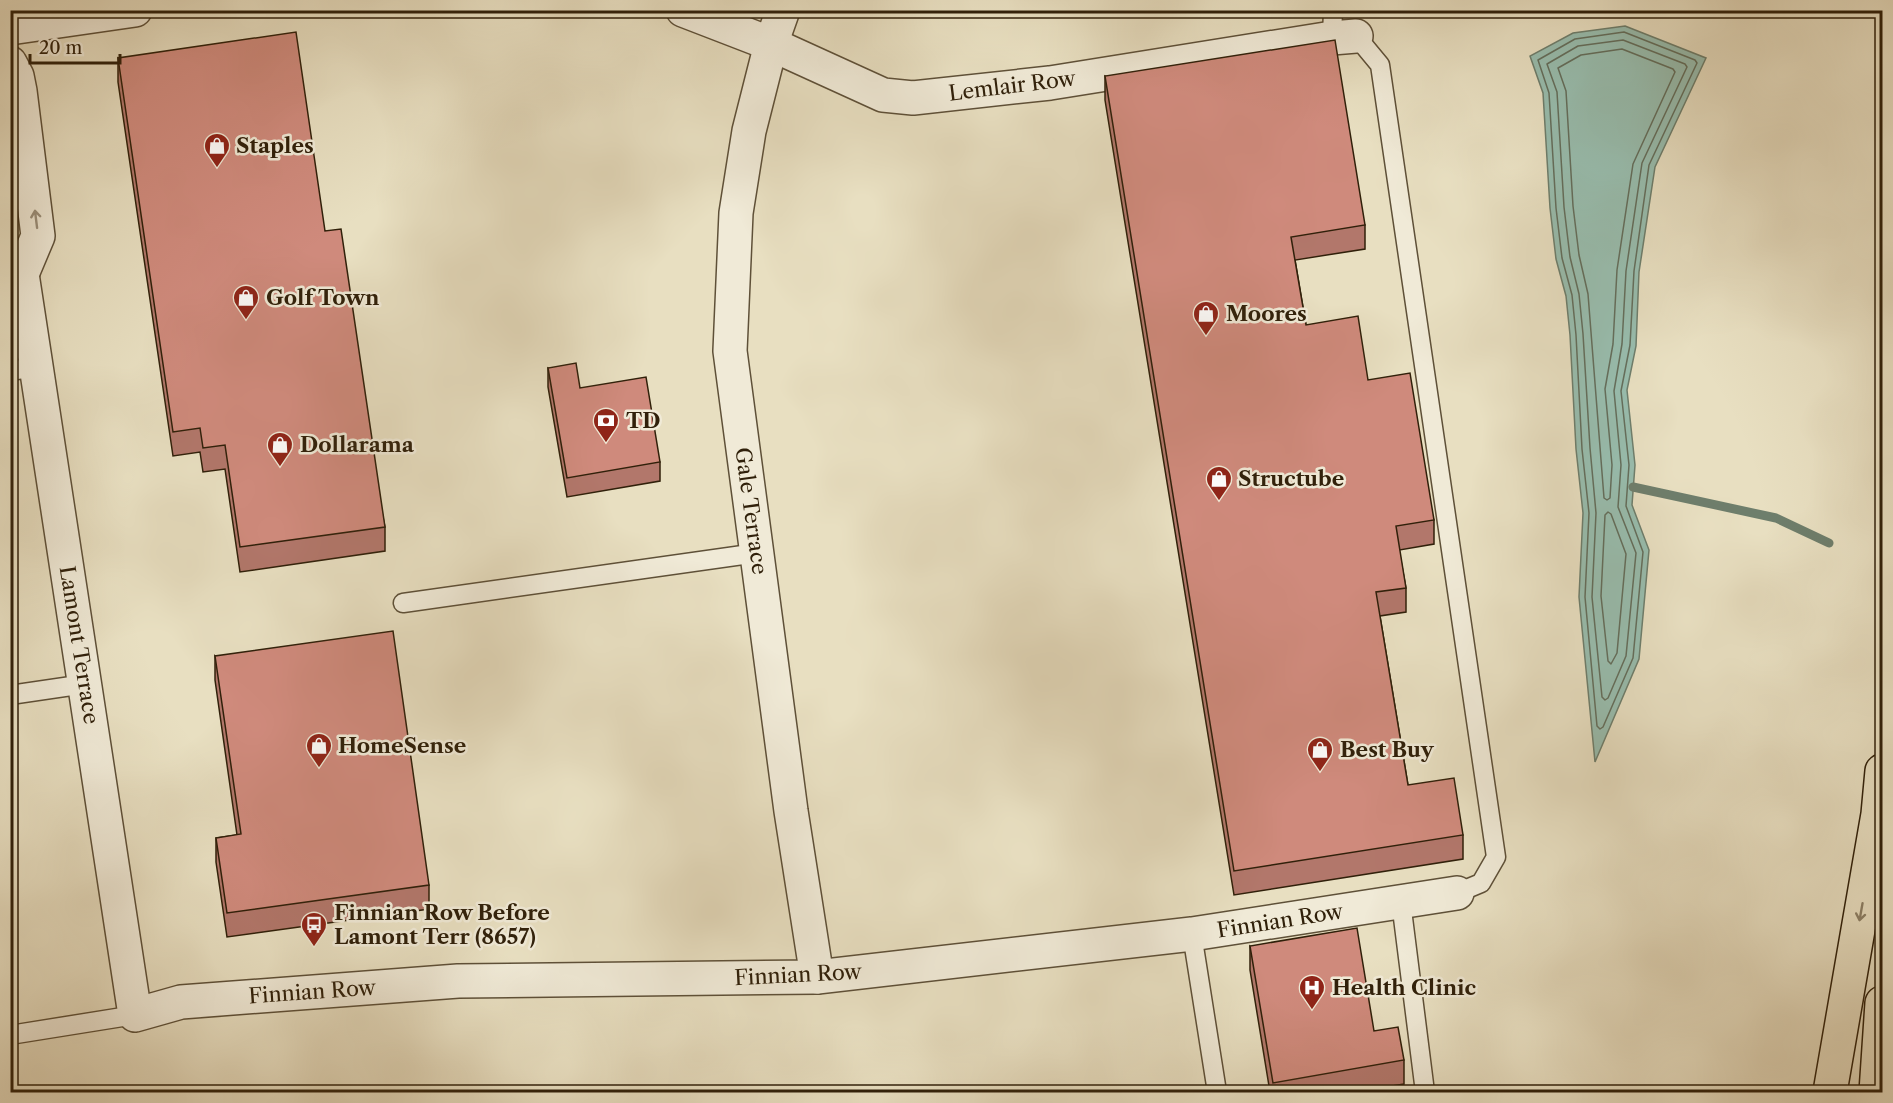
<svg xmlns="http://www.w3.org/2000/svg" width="1893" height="1103" viewBox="0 0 1893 1103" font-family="'Libre Caslon Text',serif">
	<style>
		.water { fill: #98bdae; stroke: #6e7e6c; stroke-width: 1.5 }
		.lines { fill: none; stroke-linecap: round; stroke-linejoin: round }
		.shore { stroke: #646e5c; stroke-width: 1.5 }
		.stream { stroke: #6e7e6c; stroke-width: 9 }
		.lane-casing { stroke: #5e5038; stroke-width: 21 }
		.street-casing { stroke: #5e5038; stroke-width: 36 }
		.highway-casing { stroke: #30200a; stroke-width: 36 }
		.lane { stroke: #f0ead7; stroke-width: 18 }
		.street { stroke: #f0ead7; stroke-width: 33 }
		.highway { stroke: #e8dfc1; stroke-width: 33 }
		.wall { fill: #b2776b; stroke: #30200a; stroke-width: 1.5 }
		.building { fill: #cf8a7c; stroke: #30200a; stroke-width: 1.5 }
		.oneway { stroke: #9a8f7b }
		.oneway2 { stroke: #8c8066 }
		.labels { text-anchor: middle; stroke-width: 5; stroke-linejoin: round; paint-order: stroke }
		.street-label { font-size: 21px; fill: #30200a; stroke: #f0ead7 }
		.poi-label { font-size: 21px; font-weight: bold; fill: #30200a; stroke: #f0ead7; text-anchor: start }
	</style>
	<rect width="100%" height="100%" fill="#e8dfc1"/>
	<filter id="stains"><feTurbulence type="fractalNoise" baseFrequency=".00333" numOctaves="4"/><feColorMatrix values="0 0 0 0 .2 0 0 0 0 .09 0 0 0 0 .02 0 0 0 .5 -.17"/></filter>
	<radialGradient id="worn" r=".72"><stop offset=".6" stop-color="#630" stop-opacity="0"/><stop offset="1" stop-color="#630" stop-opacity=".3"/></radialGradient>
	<path class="water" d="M1625,26l81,32 -51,109 -16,105 -3,74 -9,44 8,75 -3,40 17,45 -10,109 -44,103 -16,-165 4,-84 -7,-64 -6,-114 -4,-39 -10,-37 -6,-51 -7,-115 -13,-37 43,-23z"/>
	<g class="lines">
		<g class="shore">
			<path d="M1624,32l71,28 2,3 -48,102 -15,106 -4,74 -9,46 8,74 -3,41 17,46 -10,106 -30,69 -3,2 -3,-3 -12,-129 4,-84 -7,-64 -6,-114 -4,-40 -10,-37 -6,-50 -7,-115 -11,-33 37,-21z"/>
			<path d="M1623,40l62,24 2,3 -45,96 -16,108 -4,73 -8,47 7,74 -3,42 18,46 -10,103 -18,42 -3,2 -3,-3 -10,-100 4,-84 -6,-65 -7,-114 -4,-40 -9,-37 -6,-50 -7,-115 -10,-28 31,-18z"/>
			<path d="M1622,49l51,20 2,3 -42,92 -16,106 -4,74 -8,45 7,76 -2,33 -3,2 -3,-2 -16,-204 -9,-39 -6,-49 -7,-115 -8,-23 23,-13z"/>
			<path d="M1608,512l3,2 15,40 -9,99 -6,11 -3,-3 -7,-65 4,-81z"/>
		</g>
		<path class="stream" d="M1633,487l143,31 53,25"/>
		<defs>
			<g id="lane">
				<path d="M1356,36l24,29 116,792 -15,26 -24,10"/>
				<path d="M1332,38l1,-28"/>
				<path d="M10,371l26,-4"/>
				<path d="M403,603l354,-50"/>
				<path d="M10,695l75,-11"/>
				<path d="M1401,902l24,190"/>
				<path d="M1192,934l25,158"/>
				<path d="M10,1035l125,-20"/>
			</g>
			<g id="street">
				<path d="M683,10l88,34 112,51 30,3 137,-15 282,-45 24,-2"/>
				<path d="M783,10l-12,34 -22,87 -13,82 -6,138 61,460 26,166"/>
				<path d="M10,28l125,-18"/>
				<path d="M10,63l7,13 3,15 18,145 -16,38"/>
				<path d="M10,258l12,16 113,741 46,-13 277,-21 359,-4 375,-43 265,-41"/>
			</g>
			<g id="highway">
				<path d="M1830,1092l48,-278 4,-43"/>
				<path d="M1876,1092l6,-89"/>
			</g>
		</defs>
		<use href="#lane" class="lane-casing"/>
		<use href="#street" class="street-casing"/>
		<use href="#highway" class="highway-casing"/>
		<use href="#lane" class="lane"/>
		<use href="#street" class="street"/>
		<use href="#highway" class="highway"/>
	</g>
	<g class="wall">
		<path d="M1188,10h22l-21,4z"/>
		<path d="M118,58l207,173 60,296v24l-145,21 -15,-103 -22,3 -3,-20 -27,4 -55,-374z"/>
		<path d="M1105,76l260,149v24l-70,11 11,65 62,55 66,140v24l-35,6 7,38v24l-26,4 28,169 55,50v24l-229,36 -129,-795z"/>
		<path d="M548,368l32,20 80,74v19l-93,16 -19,-110z"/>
		<path d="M215,656l214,229v24l-202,28 -11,-75v-24l21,-3 -22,-155z"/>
		<path d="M1250,946l124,85 30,29v24l-48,8h-86l-20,-122z"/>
	</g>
	<g class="building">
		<path d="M296,32l29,199 16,-2 44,298 -145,20 -15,-102 -22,3 -3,-20 -27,4 -55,-374z"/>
		<path d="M1335,40l30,185 -74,12 15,88 52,-9 10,64 42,-7 24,147 -38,6 10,62 -30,4 32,193 46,-7 9,57 -229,36 -129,-795z"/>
		<path d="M576,363l4,25 66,-11 14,85 -93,16 -19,-110z"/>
		<path d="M393,631l36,254 -202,28 -11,-75 25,-4 -26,-178z"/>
		<path d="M1357,928l17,103 24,-4 6,33 -131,23 -23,-137z"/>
	</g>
	<defs><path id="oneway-shaft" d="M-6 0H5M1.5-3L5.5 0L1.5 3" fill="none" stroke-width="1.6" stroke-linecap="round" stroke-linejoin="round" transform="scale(1.5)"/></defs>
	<use class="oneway" href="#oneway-shaft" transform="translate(36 219) rotate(-97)"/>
	<use class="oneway2" href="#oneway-shaft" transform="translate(1861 912) rotate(100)"/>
	<defs>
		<symbol id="shop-pin" viewBox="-11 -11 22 30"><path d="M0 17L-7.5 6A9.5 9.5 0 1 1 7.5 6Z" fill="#8f2418" stroke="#f0ead7"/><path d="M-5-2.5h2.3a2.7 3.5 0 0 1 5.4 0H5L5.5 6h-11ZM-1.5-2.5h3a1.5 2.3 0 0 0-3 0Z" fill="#fff"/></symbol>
		<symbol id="bank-pin" viewBox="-11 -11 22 30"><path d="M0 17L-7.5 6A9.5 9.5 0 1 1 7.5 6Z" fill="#8f2418" stroke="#f0ead7"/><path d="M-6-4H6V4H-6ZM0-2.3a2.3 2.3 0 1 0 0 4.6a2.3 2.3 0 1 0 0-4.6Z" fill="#fff"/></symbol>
		<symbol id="bus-pin" viewBox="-11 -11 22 30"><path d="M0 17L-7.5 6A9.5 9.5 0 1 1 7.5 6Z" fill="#8f2418" stroke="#f0ead7"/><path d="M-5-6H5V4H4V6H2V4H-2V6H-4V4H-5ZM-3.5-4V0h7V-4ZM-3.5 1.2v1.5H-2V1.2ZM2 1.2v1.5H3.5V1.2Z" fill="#fff"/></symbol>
		<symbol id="hospital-pin" viewBox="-11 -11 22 30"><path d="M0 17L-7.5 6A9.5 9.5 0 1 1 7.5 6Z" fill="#8f2418" stroke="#f0ead7"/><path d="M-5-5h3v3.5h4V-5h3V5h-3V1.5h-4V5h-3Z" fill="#fff"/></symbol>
	</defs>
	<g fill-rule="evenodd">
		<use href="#shop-pin" x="202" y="131" width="30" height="40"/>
		<use href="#shop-pin" x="231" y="283" width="30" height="40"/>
		<use href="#shop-pin" x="1191" y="299" width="30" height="40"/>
		<use href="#bank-pin" x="591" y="406" width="30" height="40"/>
		<use href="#shop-pin" x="265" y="430" width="30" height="40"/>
		<use href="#shop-pin" x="1204" y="464" width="30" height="40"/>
		<use href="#shop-pin" x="304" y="731" width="30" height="40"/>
		<use href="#shop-pin" x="1305" y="735" width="30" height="40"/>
		<use href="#bus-pin" x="299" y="910" width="30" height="40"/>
		<use href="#hospital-pin" x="1297" y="973" width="30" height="40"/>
	</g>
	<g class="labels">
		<g class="street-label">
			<text transform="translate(1012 86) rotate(-7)" y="7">Lemlair Row</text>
			<text transform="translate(751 511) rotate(82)" y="7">Gale Terrace</text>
			<text transform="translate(79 645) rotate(81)" y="7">Lamont Terrace</text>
			<text transform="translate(1280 921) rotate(-9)" y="7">Finnian Row</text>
			<text transform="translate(798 975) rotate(-3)" y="7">Finnian Row</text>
			<text transform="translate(312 992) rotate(-4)" y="7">Finnian Row</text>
		</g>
		<g class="poi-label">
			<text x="236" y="153">Staples</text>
			<text x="266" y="305">Golf Town</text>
			<text x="1226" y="321">Moores</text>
			<text x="626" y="428">TD</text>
			<text x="300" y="452">Dollarama</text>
			<text x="1238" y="486">Structube</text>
			<text x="338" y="753">HomeSense</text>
			<text x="1340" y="757">Best Buy</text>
			<text x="334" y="920">Finnian Row Before<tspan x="334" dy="24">Lamont Terr (8657)</tspan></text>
			<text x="1332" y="995">Health Clinic</text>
		</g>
	</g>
	<rect width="1893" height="1103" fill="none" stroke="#e8dfc1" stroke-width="36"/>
	<rect x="12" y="12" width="1869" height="1079" fill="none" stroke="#30200a" stroke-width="3"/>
	<rect x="18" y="18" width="1857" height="1067" fill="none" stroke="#30200a" stroke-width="1.5"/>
	<path d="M30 54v9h90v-9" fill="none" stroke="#30200a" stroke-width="3"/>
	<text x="39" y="54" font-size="18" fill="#30200a" stroke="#f0ead7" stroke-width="4.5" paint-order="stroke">20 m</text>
	<rect width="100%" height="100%" filter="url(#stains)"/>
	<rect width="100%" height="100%" fill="url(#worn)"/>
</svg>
